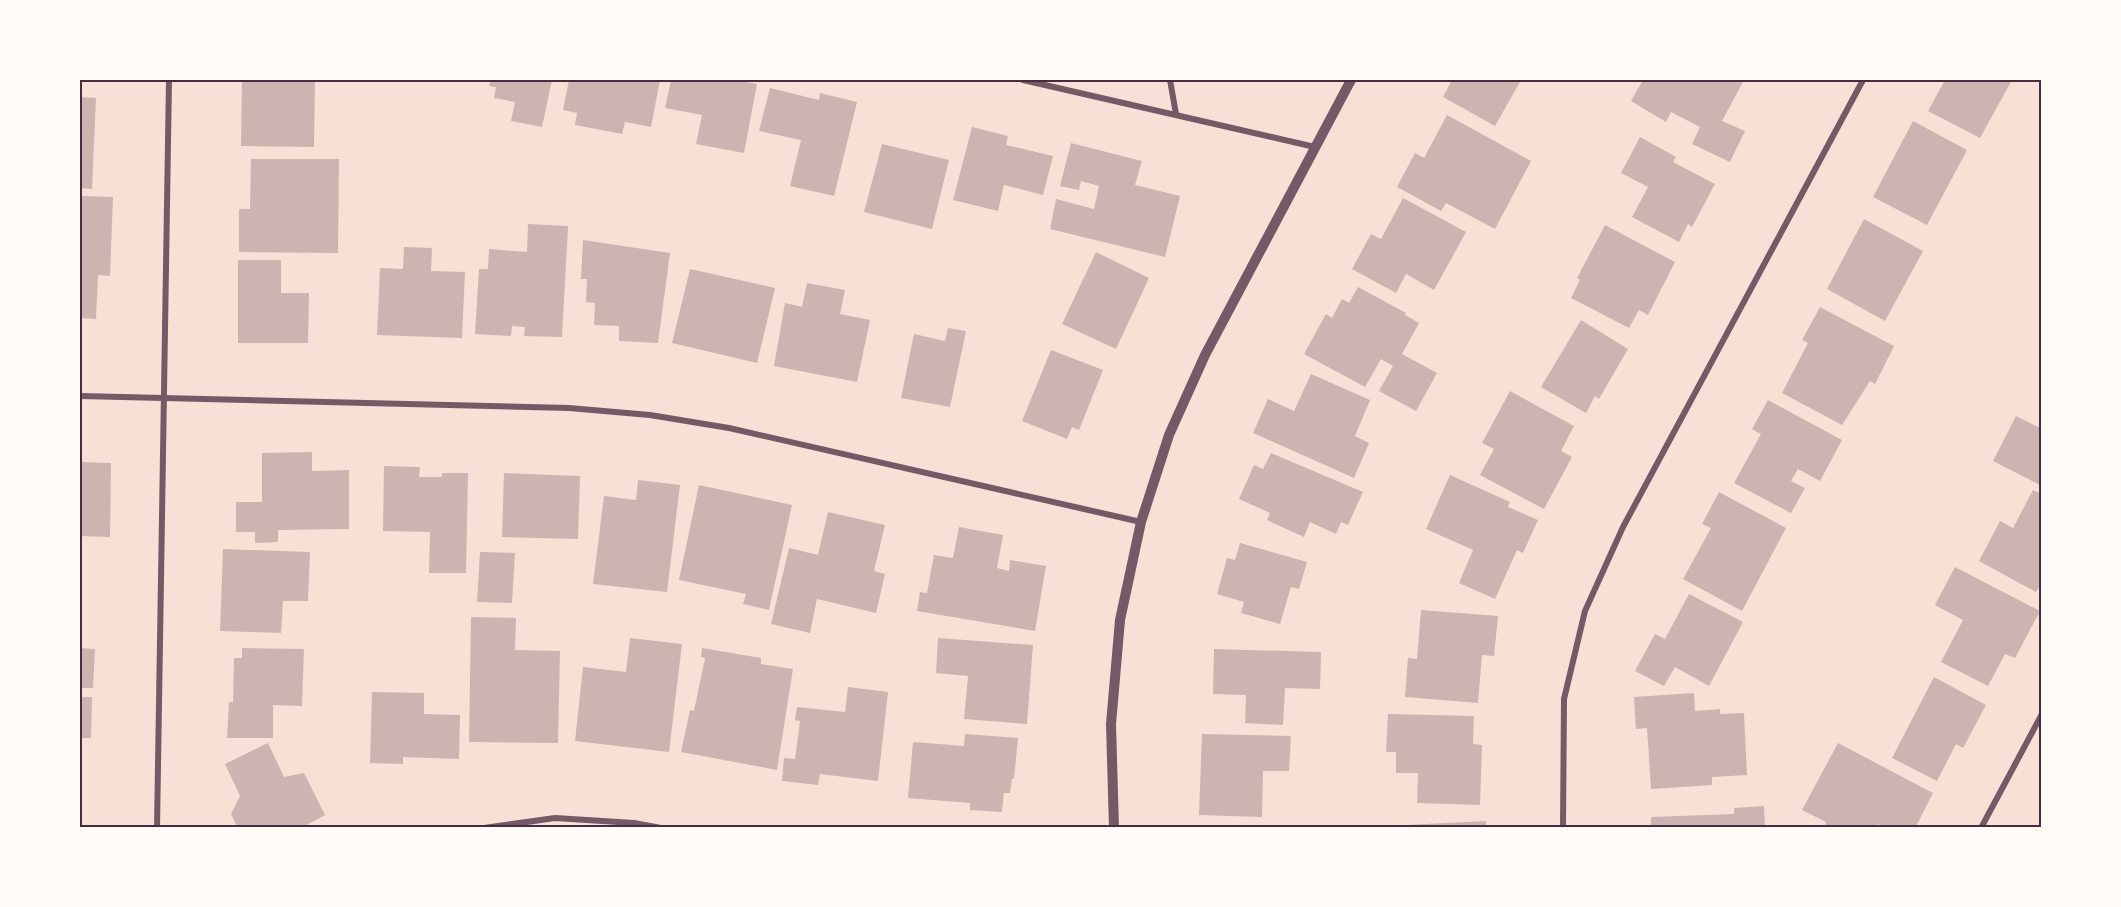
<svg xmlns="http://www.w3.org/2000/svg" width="2121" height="907" viewBox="0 0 2121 907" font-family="'Nunito Sans',sans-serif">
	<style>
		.building { fill: #ccb4b1 }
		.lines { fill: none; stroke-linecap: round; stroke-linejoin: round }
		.minor { stroke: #755966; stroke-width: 6 }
		.tertiary { stroke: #755966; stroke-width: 10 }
		.neatline { fill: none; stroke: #4a2c40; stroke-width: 2 }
	</style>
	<rect width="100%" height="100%" fill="#f7e1d7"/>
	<g class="building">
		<path d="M242,80h73l-1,67 -73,-1z"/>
		<path d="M491,80h61l-10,47 -31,-6 4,-19 -21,-4 2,-11 -7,-1z"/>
		<path d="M569,80h91l-9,47 -26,-5 -3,12 -47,-9 2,-12 -14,-3z"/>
		<path d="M671,80h66l20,4 -13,69 -48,-9 6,-29 -37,-7z"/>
		<path d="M1452,80h69l-26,46 -52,-29z"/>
		<path d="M1643,80h101l-22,41 23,10 -15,31 -38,-18 8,-17 -29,-15 -5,10 -35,-21z"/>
		<path d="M1945,80h67l-32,58 -52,-27z"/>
		<path d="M770,88l49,12 1,-7 37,9 -23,94 -44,-10 11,-46 -42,-9z"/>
		<path d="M80,97l16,1 -4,91 -12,-1z"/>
		<path d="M1447,115l84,46 -36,68 -49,-26 -5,8 -44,-24 18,-34 9,5z"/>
		<path d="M1913,121l54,29 -40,75 -54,-28z"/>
		<path d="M972,127l36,9 -2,9 47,11 -10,39 -39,-10 -6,26 -45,-11z"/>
		<path d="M1640,137l36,20 -3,5 42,22 -23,43 -4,-3 -9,18 -47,-25 16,-30 -27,-14z"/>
		<path d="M1071,143l71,18 -7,24 45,11 -15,61 -115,-28 6,-30 38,10 5,-23 -18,-5 -2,9 -19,-4z"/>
		<path d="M882,144l67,16 -17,69 -68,-17z"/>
		<path d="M251,159h88l-1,94 -99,-1v-43h11z"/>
		<path d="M80,196l33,1 -3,79 -12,-1 -2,44 -16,-1z"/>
		<path d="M1403,198l63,34 -32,58 -28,-16 -10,19 -44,-24 19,-35 10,5z"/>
		<path d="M1864,219l59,32 -38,70 -58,-32z"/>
		<path d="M528,224l40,2 -6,111 -38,-1 1,-9 -13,-1 -1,10 -36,-2 4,-65h9l1,-20 38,3z"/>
		<path d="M1605,225l70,37 -27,53 -9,-5 -10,18 -58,-30 9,-18 -3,-2z"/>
		<path d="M583,240l87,13 -12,90 -39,-2v-15l-25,-1 1,-22 -9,-1 1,-23h-6z"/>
		<path d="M404,247l28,1 -1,23 34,1 -3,66 -85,-3 3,-67 23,1z"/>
		<path d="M1096,252l53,26 -33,71 -54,-25z"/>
		<path d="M238,260h43v33h28l-1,50h-70z"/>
		<path d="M690,269l85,19 -18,75 -85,-20z"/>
		<path d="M807,283l38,7 -5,24 30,6 -13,62 -83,-16 11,-63 17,4z"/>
		<path d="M1358,287l48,26 -1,2 14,8 -17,31 35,19 -21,38 -37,-20 14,-25 -12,-7 -16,28 -61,-33 22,-40 6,4 10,-19 7,4z"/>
		<path d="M1820,307l74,39 -19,38 -5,-3 -28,44 -60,-32 26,-50 -6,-3z"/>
		<path d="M1581,320l47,29 -29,50 -4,-3 -9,17 -45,-26z"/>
		<path d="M948,328l18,3 -16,76 -49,-9 13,-64 31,7z"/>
		<path d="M1051,350l52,20 -24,60 -7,-3 -5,12 -45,-18z"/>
		<path d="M1311,374l59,26 -15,36 14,7 -15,35 -101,-45 15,-34 26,12z"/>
		<path d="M1510,391l64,35 -13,25 11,6 -28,52 -64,-34 14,-26 -12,-6z"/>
		<path d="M1768,400l74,40 -22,41 -22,-12 -7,12 14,7 -14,25 -57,-30 27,-49 -9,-5z"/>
		<path d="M2016,416l26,13v57l-49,-25z"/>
		<path d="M312,452v19l37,-1v59l-71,1v12l-23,1v-11h-19v-30h26v-49z"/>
		<path d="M1271,453l92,39 -15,33 -7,-3 -5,12 -26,-12 -6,15 -37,-17 3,-7 -31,-14 15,-34 9,4z"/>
		<path d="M80,462l31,1 -1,74 -30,-1z"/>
		<path d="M384,466l36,1 -1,10h23v-4h26l-2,100h-37l1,-41 -47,-1z"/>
		<path d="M504,473l76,3 -2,63 -76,-2z"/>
		<path d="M1450,475l60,27 -2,5 30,13 -15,33 -6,-3 -22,49 -36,-16 14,-33 -47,-21z"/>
		<path d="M638,480l42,5 -13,107 -74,-8 11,-88 32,4z"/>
		<path d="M699,485l93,20 -23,105 -26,-6 3,-10 -67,-14z"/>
		<path d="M2033,490l9,4v88l-6,10 -57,-31 21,-40 13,7z"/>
		<path d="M1719,492l67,36 -44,83 -59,-32 28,-51 -9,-4z"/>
		<path d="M828,512l57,13 -11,46 11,3 -9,39 -59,-14 -7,34 -39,-9 18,-76 29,7z"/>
		<path d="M959,527l44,8 -6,33 12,3 1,-11 36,6 -11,65 -118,-20 3,-19 7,1 7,-38 19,3z"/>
		<path d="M1240,543l67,19 -8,27 -8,-2 -11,37 -39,-11 3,-11 -27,-8 10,-36 8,2z"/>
		<path d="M223,549l87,3 -2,49h-25l-2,32 -61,-2z"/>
		<path d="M480,552l35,1 -3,50 -35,-1z"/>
		<path d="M1955,567l85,44 -25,47 -10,-4 -17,32 -47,-24 22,-42 -28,-15z"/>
		<path d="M1689,594l54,28 -34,64 -34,-19 -11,19 -29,-15 20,-37 10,5z"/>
		<path d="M1421,610l77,6 -4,40 -12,-1 -4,48 -73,-6 3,-39 9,1z"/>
		<path d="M471,617l45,1 -1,32 45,1 -2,92 -89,-1z"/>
		<path d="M630,638l52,6 -13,108 -94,-11 8,-74 43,5z"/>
		<path d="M938,638l95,7 -6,79 -63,-5 4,-43 -32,-3z"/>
		<path d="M80,648l15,1 -2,39h-13z"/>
		<path d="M242,648l62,1 -2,57 -29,-1v33h-46l2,-36h4l1,-44h8z"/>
		<path d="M702,648l59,10v6l32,5 -16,101 -96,-18 9,-42 4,1 11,-53 -4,-1z"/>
		<path d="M1214,649l107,3 -1,37 -35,-1 -2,37 -38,-2 1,-28 -33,-1z"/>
		<path d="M1934,677l52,28 -23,43 -7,-4 -19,37 -45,-23z"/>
		<path d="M848,687l40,5 -10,89 -58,-7 -2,11 -36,-4 2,-23 11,1 5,-38 -5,-1 2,-13 48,5z"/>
		<path d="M372,692l52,1v21l36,1 -1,44 -56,-2v7l-33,-1z"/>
		<path d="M1694,693l1,18 25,-2v5l24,-1 3,62 -35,2v8l-61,4 -4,-61 -11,1 -2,-32z"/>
		<path d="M80,697h12l-1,41h-11z"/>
		<path d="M1388,714l86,2 -1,28 9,1 -2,60 -63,-2 1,-30h-22v-21h-10z"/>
		<path d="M965,734l53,4 -4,41h-2l-2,14h-6l-2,19 -32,-2v-7l-62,-5 5,-56 51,4z"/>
		<path d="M1202,734l89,2 -2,35h-26l-1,46 -63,-2z"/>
		<path d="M268,743l16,34 20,-4 21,42 -24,13h-63l-7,-14 9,-18 -15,-32z"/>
		<path d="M1838,743l95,50 -18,35h-30l-7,-4 -2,4h-52l2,-6 -24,-12z"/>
		<path d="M1764,806l1,22h-114v-11l83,-3v-6z"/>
		<path d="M1486,821v7h-80l-1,-3z"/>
	</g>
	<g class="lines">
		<g class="minor">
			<path d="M1023,80l292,67"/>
			<path d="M1170,80l6,34"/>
			<path d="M80,396l489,12 81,7 79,13 412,94"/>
			<path d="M157,828l12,-748"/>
			<path d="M484,828l71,-10 79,5 27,5"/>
			<path d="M1563,828l1,-129 21,-88 38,-84 240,-447"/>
			<path d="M1981,828l61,-114"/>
		</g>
		<path class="tertiary" d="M1114,828l-3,-104 9,-104 21,-98 28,-87 36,-80 146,-275"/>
	</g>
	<rect width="2121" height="907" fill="none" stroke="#fffaf5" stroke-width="162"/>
	<rect x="81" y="81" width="1959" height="745" class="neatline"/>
</svg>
